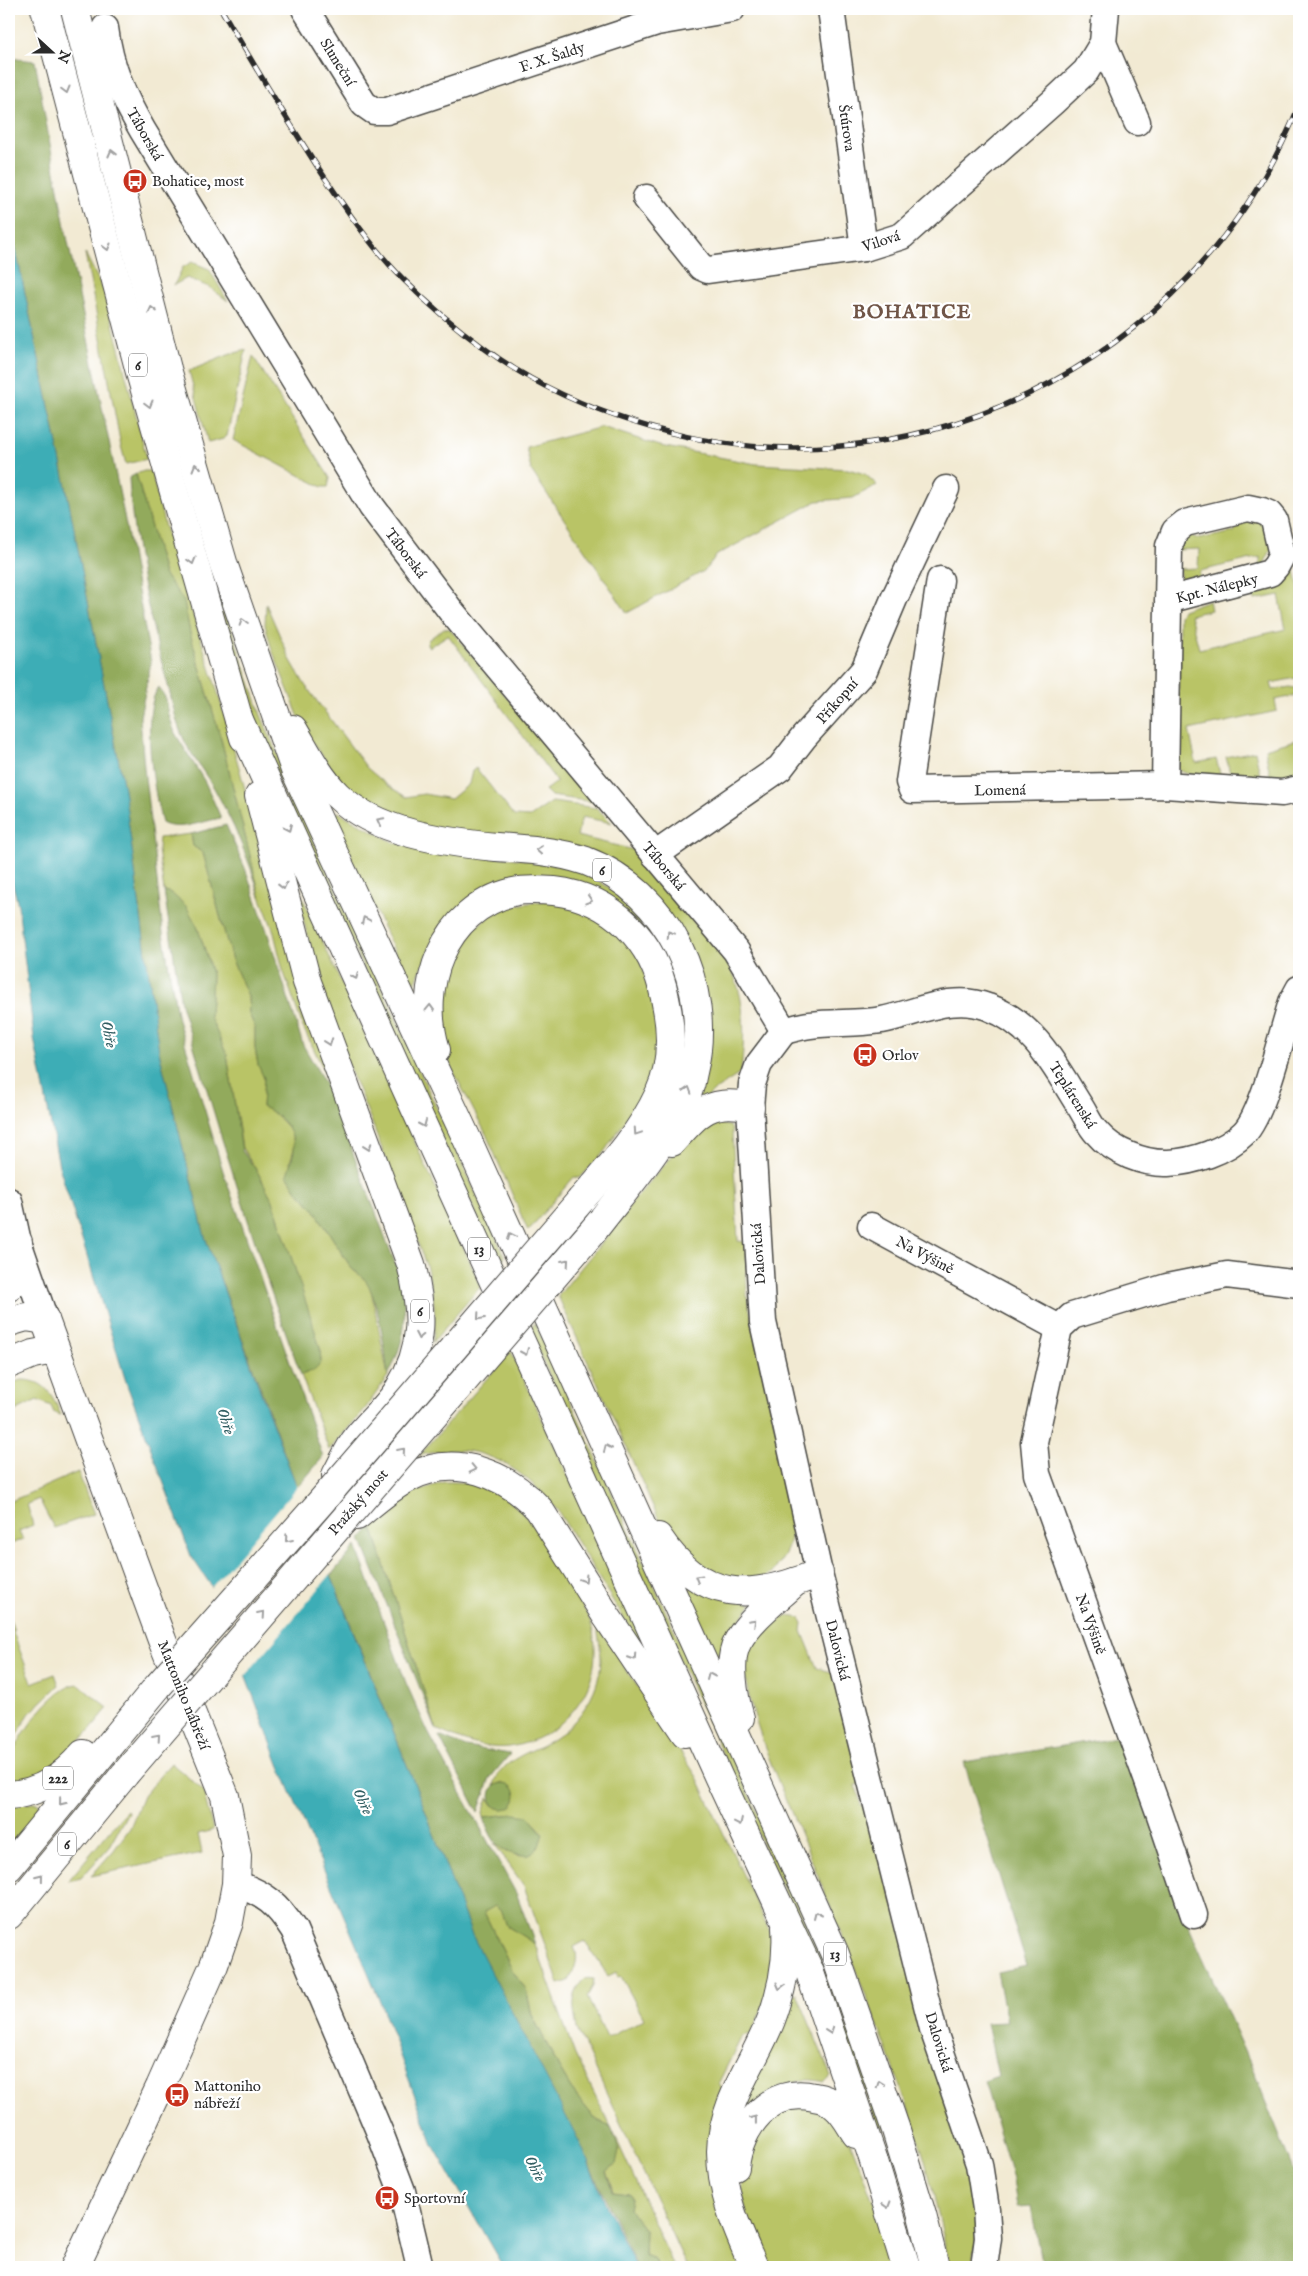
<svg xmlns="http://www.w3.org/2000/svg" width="1308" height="2276" viewBox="0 0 1308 2276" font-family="'IM FELL English',serif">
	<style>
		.green { fill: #b9c466; stroke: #727848 }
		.forest { fill: #92aa5b; stroke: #5e6a43 }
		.water { fill: #3cadb6; stroke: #346c70 }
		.pier { fill: #f2ead3 }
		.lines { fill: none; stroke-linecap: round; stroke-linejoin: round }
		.minor-casing { stroke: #494844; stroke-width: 29 }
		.major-casing { stroke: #494844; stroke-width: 30 }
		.highway-casing { stroke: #494844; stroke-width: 30 }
		.minor { stroke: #fff; stroke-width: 26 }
		.major { stroke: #fff; stroke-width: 28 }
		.highway { stroke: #fff; stroke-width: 28 }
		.rail-casing { stroke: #2b2b2b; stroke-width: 5.5 }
		.rail { stroke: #fff; stroke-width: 4; stroke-dasharray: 11; stroke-linecap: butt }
		.highway-bridge-casing { stroke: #494844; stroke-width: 30; stroke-linecap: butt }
		.highway-bridge { stroke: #fff; stroke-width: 28 }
		.oneway { stroke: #a0a0a0 }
		.labels { text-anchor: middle; stroke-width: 4.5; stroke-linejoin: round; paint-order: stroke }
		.shield { fill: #fff; stroke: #6b6b6b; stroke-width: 1 }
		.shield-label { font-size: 14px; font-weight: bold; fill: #2b2b2b }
		.street-label { font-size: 15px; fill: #2b2b2b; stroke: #fff }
		.poi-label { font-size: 15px; fill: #2b2b2b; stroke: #fff; text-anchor: start }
		.water-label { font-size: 16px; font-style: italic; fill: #325f63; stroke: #fff }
		.district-label { font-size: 20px; font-weight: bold; letter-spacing: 1px; fill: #705547; stroke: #fff }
	</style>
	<rect width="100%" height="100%" fill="#fff"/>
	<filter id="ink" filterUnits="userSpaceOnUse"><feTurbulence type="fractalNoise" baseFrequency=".02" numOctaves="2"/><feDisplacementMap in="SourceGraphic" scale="10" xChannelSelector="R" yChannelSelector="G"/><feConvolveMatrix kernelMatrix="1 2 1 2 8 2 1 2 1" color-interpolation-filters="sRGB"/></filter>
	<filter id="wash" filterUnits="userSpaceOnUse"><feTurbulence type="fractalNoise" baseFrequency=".0096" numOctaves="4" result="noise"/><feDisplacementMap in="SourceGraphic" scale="20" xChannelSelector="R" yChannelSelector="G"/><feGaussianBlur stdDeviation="1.12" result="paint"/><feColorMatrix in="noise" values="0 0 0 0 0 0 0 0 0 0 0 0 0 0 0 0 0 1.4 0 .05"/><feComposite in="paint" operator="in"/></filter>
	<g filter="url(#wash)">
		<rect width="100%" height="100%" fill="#f2ead3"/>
		<g class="green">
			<path d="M74,60l150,547 37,108 52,123 192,419 -6,7 -211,-461 -41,-101 -53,-164 -112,-429z"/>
			<path d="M85,253l20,40 42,166 -21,5 -5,-18z"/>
			<path d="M192,262l17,7 19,32 -19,-14 -22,-9 -13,7 9,-18z"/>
			<path d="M246,350l-19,86 -4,3 -15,4 -19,-72 39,-16z"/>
			<path d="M253,356l77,122 -2,9h-6l-89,-47z"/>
			<path d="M602,427l58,19 96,18 92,5 17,5 12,11 -24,13 -36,3 -100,54 -13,16 -77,42 -96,-143 -5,-23z"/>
			<path d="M144,471h7l14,56 53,166 38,135 84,275 -37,-76 -20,-57 -10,-41 -13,-33 -38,-153 -32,-110 -7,-33 -19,-26 -28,-100z"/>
			<path d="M1244,515l14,3 17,24 -15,30v-15l-60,14 -3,16 -17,1v-19l18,-1 1,-19 -23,1 13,-15 10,4 35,-7z"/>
			<path d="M1292,556l7,33v86l-3,3 -25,5 2,7 17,-3 9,2v6l-24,5 2,11 -88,19 7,33 20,-4 5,18c-15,0 -30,1 -43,-8l1,-154 3,-5 27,-10 2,10 -21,5 9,34 87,-20 -7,-34 -24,5 -4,-14z"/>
			<path d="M266,604l24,55 15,26 62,83 20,17 19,12 18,-3 27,5 18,-15 3,-13 4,-3 38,48 16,1 22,-15 45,6 15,15 -30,-6 -5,19 57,14 93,111c20,35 18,73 14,112l-26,17 -19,18 13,-53 -62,-166 -240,-66 -58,-30 -45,-63 -32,-80 -7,-25z"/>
			<path d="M444,628l6,1 144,173 -43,-6 -6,-6 12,-8 -109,-147 -19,12 -2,-3 1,-4z"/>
			<path d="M1299,739v36l-11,5h-17l-6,-31z"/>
			<path d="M1255,751l6,28 -30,-2 -5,-20z"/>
			<path d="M338,812l57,31 47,9 87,8 51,10 46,28 24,26 26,47 8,28v53l-10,-67 -114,-106 -126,61 -19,43 -6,-1 -76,-162z"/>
			<path d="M191,834l2,12 10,7 29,107 16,36 1,18 6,13v21l3,16 6,14 -2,29 10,4 18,19 5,16 -5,16 5,26 19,21 38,60 18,15 18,92 -23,33 -36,41 -28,-75 13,-5 7,-7 -1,-15 -47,-147 -16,-30 -15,-23 -15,-93 -17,-37 2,-43 -5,-19 -10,-30 -26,-33 -7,-2 -6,-41 1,-12z"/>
			<path d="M295,887l3,1 183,398 -49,57c6,-27 1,-52 -6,-78l-55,-145 -43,-103z"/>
			<path d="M550,900l50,15 38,38 20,65 -2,43 -14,35 -38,56 -24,26 -6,-1 -46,54 -42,-97 -34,-65 -10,-30 2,-59 17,-37 12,-14 19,-14 18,-9z"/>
			<path d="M703,1120l27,6 2,4 6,111 8,1 1,54 42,195 4,37 -8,27 -11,16 -11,8 -14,3 -53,-14 -35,-44 -103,-228 54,-66v-4z"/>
			<path d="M535,1323l226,498 70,160 54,149 -9,-8c-17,-46 -33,-93 -53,-138 -92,-220 -196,-436 -294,-654z"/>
			<path d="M511,1351l151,330 -104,-170c-36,-44 -80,-74 -139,-55z"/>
			<path d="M21,1380c25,0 31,14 40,35l-7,-2 -3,-7 -14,-6 -28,14v-30z"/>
			<path d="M78,1472l16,42 -40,14 -15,-29 -12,5 6,21 -14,6 4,8 -14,6v-43z"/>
			<path d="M444,1482c39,-1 63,11 87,41 13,22 27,43 40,65 9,15 19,27 22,44 12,55 -30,107 -84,115 -26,3 -51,-8 -73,-18l-64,-202 40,-34z"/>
			<path d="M686,1586l66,17 -36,53 -32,-68z"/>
			<path d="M9,1616l5,15 -1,1 19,51 23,-9 4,11 -30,29 -20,36z"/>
			<path d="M788,1616l12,2 3,5 -1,8 15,37 18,5 27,111 -6,1 5,21h6l105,384 6,32 -5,45h-23c-8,-36 -16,-74 -26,-110 -28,-94 -68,-184 -104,-276 -20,-52 -46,-103 -63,-157 -5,-17 -11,-34 -12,-51 -2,-26 16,-55 43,-57z"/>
			<path d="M597,1625l100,152 74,157c9,42 -4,63 -20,100l-9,2 -23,46 5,13 16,172h-53l-110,-238c-4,-20 -7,-36 8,-51l9,1 -1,7 -6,11 20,41 37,-19 -23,-43 -3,1 -2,-5 -8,4 -23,-35 -11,6c6,12 0,23 -5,34l-10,3 -35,-98 -30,-43 13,9 13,4 23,-22c-17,-26 -32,-19 -59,-17l-1,-5 5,-14 6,8 9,-24 -9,4c5,-24 31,-32 51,-42 30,-15 55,-50 56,-84 0,-11 -3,-24 -4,-35z"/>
			<path d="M79,1684l29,24c-21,25 -59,77 -96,70 -2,-4 -3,-7 -3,-11 3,-24 45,-83 70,-83z"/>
			<path d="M171,1763l32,27 10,40 -15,4 4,19 -111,23 23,-26 16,-22 13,-32z"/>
			<path d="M37,1803l2,2 -2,8 -28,34v-43z"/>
			<path d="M127,1810l1,2 -20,36 -27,30 -13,3z"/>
			<path d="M495,1905l7,7 5,14 28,18 40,111 36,72 63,140h-16l-3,-8 -11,-4 1,-25 -16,-21 2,-11 -2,-5 -16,-2 -7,-21 -9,-49 -23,-28 -15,-25 -27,-53 -6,-26 -12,-15 -30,-62z"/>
			<path d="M797,1993l34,83 -6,6c-41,-9 -57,13 -85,37l-4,-5 58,-120z"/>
			<path d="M784,2107l41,1 25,33 28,73 13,53h-125c-13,-32 -33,-76 -19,-112 2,-7 8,-13 12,-19 8,-12 13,-21 25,-29z"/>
		</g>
		<g class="forest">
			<path d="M9,58l26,3 30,166 59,288 27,147 -11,55 4,51 19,165 15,87 45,151 100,286 -26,31 -92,-251 -46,-185 -35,-263 -59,-307 -56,-265z"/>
			<path d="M136,474l28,100 20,27 6,32 32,110 38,153c-11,-37 -27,-74 -46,-108 -11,-18 -25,-35 -33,-55 -6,-14 -8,-29 -12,-44 -19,-68 -36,-140 -40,-211z"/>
			<path d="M159,687l7,12 3,16 6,18 30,49 16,36c-18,3 -43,14 -59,5 -8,-29 -22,-113 -3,-136z"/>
			<path d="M226,825l19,43 21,60 37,117 23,40 14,34 58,152c11,43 9,65 -10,105 -3,-27 -8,-65 -19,-90 -4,-8 -10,-12 -17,-17l-38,-60 -18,-20 -9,-14c2,-9 8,-22 7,-30 -1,-17 -18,-33 -32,-38l2,-29 -6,-13 -3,-17v-21l-6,-13 -1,-18 -16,-36 -29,-107 -10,-7 -2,-12z"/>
			<path d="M164,891l7,2 15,13 11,20 10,30 5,19 -2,42 17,38 15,96 15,20 16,30 39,120 8,27 1,15 -7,7 -13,5 -32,-89 -48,-150 -40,-132z"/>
			<path d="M372,1527l64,202 -75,-190z"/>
			<path d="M356,1546l50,137 22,49 89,163 18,49 -28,-18 -5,-14 -7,-6 -11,6 30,62 12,15 6,26 27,53 15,25 23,28 14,6 8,23 -3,14 -10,7 6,20 17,2 2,5 -2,11 16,21 -1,25 11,4 3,8h-21l-55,-118 -111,-216 -48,-128 -92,-230z"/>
			<path d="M439,1736l27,11 44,7 -20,24 -12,34z"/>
			<path d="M1123,1736l62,182 65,144 49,123v82h-255l-4,-11 -9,-50 -14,1 -4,-28 -29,-98 14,-5 -11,-53 20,-1 -10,-50 30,-6 -63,-204z"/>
			<circle cx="503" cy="1796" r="13"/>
			<path d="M515,1814l13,2 15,18 -4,12 -9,9c-28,2 -39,-13 -46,-38z"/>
		</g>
		<path class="water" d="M9,218l56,264 59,307 35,263 46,185 60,167 81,210 77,191 48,128 110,212 25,60 30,62h-133l-70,-122 -55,-149 -99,-232 -67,-177 -21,-31 -64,-171 -68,-219 -25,-128 -16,-133 -9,-36z"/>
		<path class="pier" d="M299,1485l33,88 -88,104 -34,-88z"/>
	</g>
	<g filter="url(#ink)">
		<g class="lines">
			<defs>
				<g id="minor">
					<path d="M305,9l59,95 10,7h13l270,-89 75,-13"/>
					<path d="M831,9l33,239"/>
					<path d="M105,28c5,39 18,69 38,103l229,376 79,104 285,340 48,80"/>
					<path d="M1103,43l34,79"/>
					<path d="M646,198l55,69 7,3 156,-22 38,-12 151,-134 33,-31 17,-28 3,-34"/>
					<path d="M940,580l-31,202 3,8 253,-5 117,8 17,-4"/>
					<path d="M1165,785l4,-239 6,-15 10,-8 63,-15 14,3 7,3 5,6 8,35 -6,11 -6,7 -102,27"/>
					<path d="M655,855l125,-87 24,-31 60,-67 30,-71 52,-110"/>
					<path d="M784,1031l-25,33 -7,20 -2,23 13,215 56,251 114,456 46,135 7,45 2,29 -4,29"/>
					<path d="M784,1031c8,-2 17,-5 26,-6 24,-3 48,-1 72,-5 35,-7 70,-27 106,-13 47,17 67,60 93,101 5,8 9,18 16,25 16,19 47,31 71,30 25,-1 58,-12 76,-30 20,-20 38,-101 48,-131l7,-13"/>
					<path d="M9,1201l9,41 27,78"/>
					<path d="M871,1226l188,102"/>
					<path d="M236,1884c30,10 41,20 58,46l86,203 22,58 18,76"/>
					<path d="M1194,1915l-35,-103 -122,-338 -3,-32 25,-114 13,-12 95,-29 60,-12 72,9"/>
				</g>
				<path id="major" d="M45,1320l117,320 63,156 12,60 -1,28 -7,38 -15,43 -54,122 -85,180"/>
				<g id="highway">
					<path d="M45,9l96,367 103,362"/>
					<path d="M75,9l92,360 57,197 71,204 172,369 368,815 61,176 26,85 13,52"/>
					<path d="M239,720l480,1058 90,192 64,188 33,109"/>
					<path d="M293,729c13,22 25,47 44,66 39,38 107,47 159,52 30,2 61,4 90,14 82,31 128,127 107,211 -1,7 -3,15 -6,23 -22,50 -61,93 -94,136"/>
					<path d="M259,796l48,186 104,282c12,46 14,83 -12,125 -11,18 -29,32 -42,49 -9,11 -14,25 -21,37"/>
					<path d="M436,1050c-20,-63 7,-141 77,-158 13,-3 28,-2 41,-1 59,7 100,50 111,107 7,32 8,66 -6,96 -19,41 -49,73 -78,106"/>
					<path d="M672,1142c25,-28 38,-45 78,-35"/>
					<path d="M9,1287l9,-45"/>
					<path d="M9,1322l17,-5 19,3"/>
					<path d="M9,1364l24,-10 21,-4"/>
					<path d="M357,1516c17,-14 33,-29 53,-39 46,-24 96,-3 129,32l68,108 78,116"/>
					<path d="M658,1537c44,66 93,64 161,36"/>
					<path d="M740,1718c-6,-20 -13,-58 -2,-77 13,-23 38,-41 57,-59"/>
					<path d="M9,1795c32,-2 54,-18 74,-41"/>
					<path d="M9,1867l149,-181"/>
					<path d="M9,1915l116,-141"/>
					<path d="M735,2167c4,-40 35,-81 79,-70 8,1 15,3 21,9 9,7 15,19 21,28"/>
					<path d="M754,2267c-17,-38 -33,-73 -33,-116 1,-47 33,-88 50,-131 11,-29 17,-62 15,-93"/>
				</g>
			</defs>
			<use href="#minor" class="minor-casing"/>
			<use href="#major" class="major-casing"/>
			<use href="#highway" class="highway-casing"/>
			<use href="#minor" class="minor"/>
			<use href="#major" class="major"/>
			<use href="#highway" class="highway"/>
			<defs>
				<path id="rail" d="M221,9c31,53 63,106 96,157 26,39 53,80 86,113 25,25 52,48 81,69 45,34 98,58 152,75 268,86 558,-58 663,-317"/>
			</defs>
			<use href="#rail" class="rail-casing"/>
			<use href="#rail" class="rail"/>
			<defs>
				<g id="highway-bridge">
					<path d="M158,1686l162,-183 261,-303"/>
					<path d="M125,1774l468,-543"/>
				</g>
			</defs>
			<use href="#highway-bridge" class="highway-bridge-casing"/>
			<use href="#highway-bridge" class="highway-bridge"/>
		</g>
		<defs><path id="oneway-chevron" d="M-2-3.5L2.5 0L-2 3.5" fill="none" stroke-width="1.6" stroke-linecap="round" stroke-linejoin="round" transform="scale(1.25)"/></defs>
		<g class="oneway">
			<use href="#oneway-chevron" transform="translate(66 90) rotate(75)"/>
			<use href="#oneway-chevron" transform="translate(112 153) rotate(-104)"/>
			<use href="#oneway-chevron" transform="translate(107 247) rotate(75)"/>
			<use href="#oneway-chevron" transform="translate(152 310) rotate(-104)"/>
			<use href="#oneway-chevron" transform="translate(149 404) rotate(75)"/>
			<use href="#oneway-chevron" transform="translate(196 467) rotate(-106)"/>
			<use href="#oneway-chevron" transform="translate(192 561) rotate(75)"/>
			<use href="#oneway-chevron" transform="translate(243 622) rotate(-108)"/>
			<use href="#oneway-chevron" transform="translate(380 821) rotate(-152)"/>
			<use href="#oneway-chevron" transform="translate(288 828) rotate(66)"/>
			<use href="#oneway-chevron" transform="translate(539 850) rotate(-175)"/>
			<use href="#oneway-chevron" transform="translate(283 886) rotate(76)"/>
			<use href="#oneway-chevron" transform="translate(589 900) rotate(18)"/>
			<use href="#oneway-chevron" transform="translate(365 920) rotate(-115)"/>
			<use href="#oneway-chevron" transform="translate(670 934) rotate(-124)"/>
			<use href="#oneway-chevron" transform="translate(355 976) rotate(66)"/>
			<use href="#oneway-chevron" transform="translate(430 1008) rotate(-88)"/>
			<use href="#oneway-chevron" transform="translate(329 1042) rotate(70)"/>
			<use href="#oneway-chevron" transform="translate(688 1090) rotate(-72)"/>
			<use href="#oneway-chevron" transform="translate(423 1124) rotate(66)"/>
			<use href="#oneway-chevron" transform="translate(637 1132) rotate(124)"/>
			<use href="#oneway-chevron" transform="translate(368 1147) rotate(70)"/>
			<use href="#oneway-chevron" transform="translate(511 1236) rotate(-114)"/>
			<use href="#oneway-chevron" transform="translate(566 1262) rotate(-49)"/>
			<use href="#oneway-chevron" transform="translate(480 1317) rotate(131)"/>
			<use href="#oneway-chevron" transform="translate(419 1336) rotate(101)"/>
			<use href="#oneway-chevron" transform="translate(525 1352) rotate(66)"/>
			<use href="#oneway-chevron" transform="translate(607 1448) rotate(-114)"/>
			<use href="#oneway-chevron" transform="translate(402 1451) rotate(-49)"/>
			<use href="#oneway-chevron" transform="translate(473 1469) rotate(13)"/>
			<use href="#oneway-chevron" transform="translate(288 1539) rotate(131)"/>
			<use href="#oneway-chevron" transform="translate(698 1578) rotate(-150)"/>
			<use href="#oneway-chevron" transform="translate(584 1579) rotate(58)"/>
			<use href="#oneway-chevron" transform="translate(262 1614) rotate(-49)"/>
			<use href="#oneway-chevron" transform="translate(753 1622) rotate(-45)"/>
			<use href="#oneway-chevron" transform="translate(633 1657) rotate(57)"/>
			<use href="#oneway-chevron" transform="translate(710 1676) rotate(-114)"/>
			<use href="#oneway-chevron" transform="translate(157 1737) rotate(-49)"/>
			<use href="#oneway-chevron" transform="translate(62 1802) rotate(129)"/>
			<use href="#oneway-chevron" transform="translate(739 1822) rotate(65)"/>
			<use href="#oneway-chevron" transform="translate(40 1877) rotate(-51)"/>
			<use href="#oneway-chevron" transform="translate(817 1915) rotate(-114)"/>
			<use href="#oneway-chevron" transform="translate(780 1986) rotate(105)"/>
			<use href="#oneway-chevron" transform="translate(830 2031) rotate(71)"/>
			<use href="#oneway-chevron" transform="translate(880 2084) rotate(-109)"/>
			<use href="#oneway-chevron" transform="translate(754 2119) rotate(-52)"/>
			<use href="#oneway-chevron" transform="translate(887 2205) rotate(73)"/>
		</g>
	</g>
	<defs>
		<symbol id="bus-disc" viewBox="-11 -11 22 22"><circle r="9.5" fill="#c8321e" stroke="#fff"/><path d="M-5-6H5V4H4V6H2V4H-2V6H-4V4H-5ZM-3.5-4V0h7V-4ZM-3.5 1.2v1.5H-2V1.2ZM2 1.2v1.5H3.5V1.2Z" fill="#fff"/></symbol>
	</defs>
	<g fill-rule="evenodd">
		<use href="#bus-disc" x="121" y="167" width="28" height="28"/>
		<use href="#bus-disc" x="851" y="1041" width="28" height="28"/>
		<use href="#bus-disc" x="163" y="2081" width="28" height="28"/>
		<use href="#bus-disc" x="373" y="2184" width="28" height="28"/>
	</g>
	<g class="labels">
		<g class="shield">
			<rect x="129" y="353.5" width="18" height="23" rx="4"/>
			<rect x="593" y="858.5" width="18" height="23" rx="4"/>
			<rect x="468" y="1237.5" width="22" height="23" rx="4"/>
			<rect x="411" y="1299.5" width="18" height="23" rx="4"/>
			<rect x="43" y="1766.5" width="30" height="23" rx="4"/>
			<rect x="58" y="1832.5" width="18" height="23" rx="4"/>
			<rect x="824" y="1942.5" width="22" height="23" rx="4"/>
		</g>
		<g class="shield-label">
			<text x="138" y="370">6</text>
			<text x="602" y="875">6</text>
			<text x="479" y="1254">13</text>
			<text x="420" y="1316">6</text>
			<text x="58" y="1783">222</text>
			<text x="67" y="1849">6</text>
			<text x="835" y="1959">13</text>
		</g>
		<g class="street-label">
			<text transform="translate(552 57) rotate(-18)" y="5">F. X. Šaldy</text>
			<text transform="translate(338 62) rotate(58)" y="5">Sluneční</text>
			<text transform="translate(847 128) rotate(82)" y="5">Štúrova</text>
			<text transform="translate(145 134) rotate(60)" y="5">Táborská</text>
			<text transform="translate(881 241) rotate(-18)" y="5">Vilová</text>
			<text transform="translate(406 553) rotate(53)" y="5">Táborská</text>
			<text transform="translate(1217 588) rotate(-14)" y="5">Kpt. Nálepky</text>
			<text transform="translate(837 701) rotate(-49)" y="5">Příkopní</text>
			<text transform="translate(1000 790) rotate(-1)" y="5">Lomená</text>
			<text transform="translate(664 866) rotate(50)" y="5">Táborská</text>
			<text transform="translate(1073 1095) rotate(58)" y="5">Teplárenská</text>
			<text transform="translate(758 1254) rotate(-94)" y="5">Dalovická</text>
			<text transform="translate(925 1255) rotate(28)" y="5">Na Výšině</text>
			<text transform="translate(358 1502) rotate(-49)" y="5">Pražský most</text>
			<text transform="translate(1091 1624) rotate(70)" y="5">Na Výšině</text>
			<text transform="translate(838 1650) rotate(76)" y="5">Dalovická</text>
			<text transform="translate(184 1695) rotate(68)" y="5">Mattoniho nábřeží</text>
			<text transform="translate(939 2042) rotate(73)" y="5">Dalovická</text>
		</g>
		<g class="poi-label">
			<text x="152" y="186">Bohatice, most</text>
			<text x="882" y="1060">Orlov</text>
			<text x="194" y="2091">Mattoniho<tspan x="194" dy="17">nábřeží</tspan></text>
			<text x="404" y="2203">Sportovní</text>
		</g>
		<g class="water-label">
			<text transform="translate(110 1034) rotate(79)" y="6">Ohře</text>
			<text transform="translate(227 1421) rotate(72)" y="6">Ohře</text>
			<text transform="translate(364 1801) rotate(65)" y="6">Ohře</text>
			<text transform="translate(536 2168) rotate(62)" y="6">Ohře</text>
		</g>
		<g class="district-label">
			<text x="912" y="318">BOHATICE</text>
		</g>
	</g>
	<rect width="1308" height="2276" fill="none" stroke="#fff" stroke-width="30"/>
	<g transform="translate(52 52) rotate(111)" stroke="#ffffff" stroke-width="4" paint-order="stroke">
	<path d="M0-4L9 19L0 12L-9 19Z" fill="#2b2b2b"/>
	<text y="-8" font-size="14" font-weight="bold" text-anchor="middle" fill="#2b2b2b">N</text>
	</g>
</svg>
